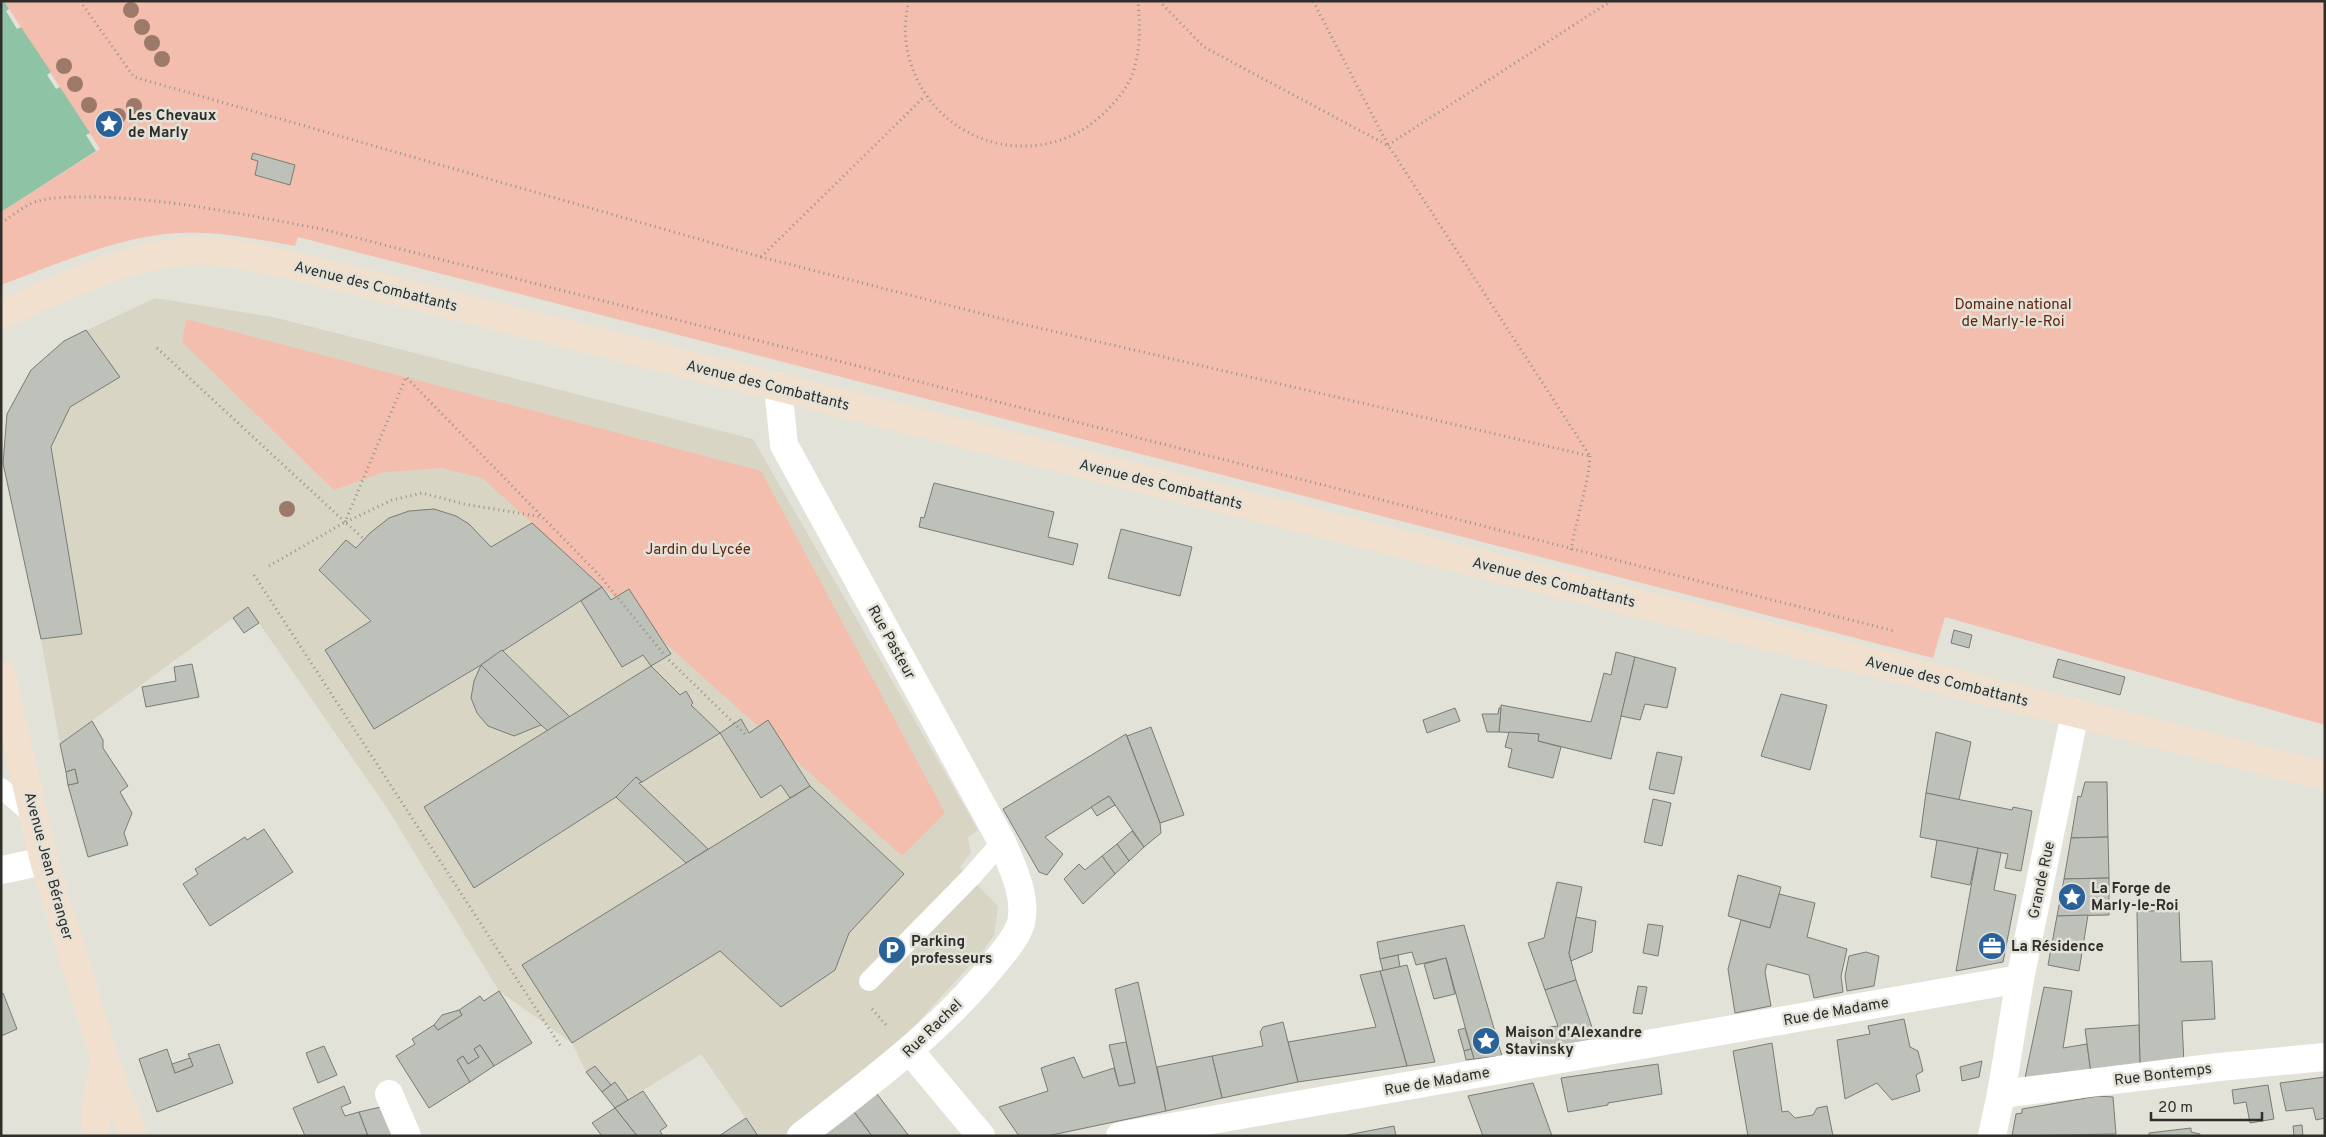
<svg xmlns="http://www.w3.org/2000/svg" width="2326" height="1137" viewBox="0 0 2326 1137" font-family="Overpass,sans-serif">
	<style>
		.built { fill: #d8d5c5 }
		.green { fill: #f3beae; fill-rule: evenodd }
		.water { fill: #8fc3a5 }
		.building { fill: #bdc1b9; stroke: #787c74 }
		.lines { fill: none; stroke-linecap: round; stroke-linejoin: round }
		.path { stroke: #93928c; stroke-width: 3; stroke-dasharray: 1 4; stroke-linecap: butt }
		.service { stroke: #fff; stroke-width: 20 }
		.minor { stroke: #fff; stroke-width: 28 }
		.secondary { stroke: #f0e0cd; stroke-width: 28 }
		.tree { fill: #9d796a }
		.labels { text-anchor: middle; stroke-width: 5; stroke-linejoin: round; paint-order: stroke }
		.poi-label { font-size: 15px; font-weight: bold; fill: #2f2e2b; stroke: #e3e2d9; text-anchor: start }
		.street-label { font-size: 15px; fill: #2f2e2b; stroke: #e3e2d9 }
		.park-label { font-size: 15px; fill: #64230f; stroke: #e3e2d9 }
	</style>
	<rect width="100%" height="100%" fill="#e3e2d9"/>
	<path class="built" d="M155,298l118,19 480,122 225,391 -10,8 3,15 -11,14 38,39 -4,29 -11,16 -82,90 -45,39 -73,56h-25l-57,-82 -86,54 -29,-36 -14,-29 -73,-52 -112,-183 -139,-201 -188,137 -19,-105 -38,-176 4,-49 24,-44 33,-29z"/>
	<g class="green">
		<path d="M4,1h2321v724l-380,-108 -12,41 -1635,-421 -3,9c-29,-5 -58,-11 -87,-13 -73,-5 -140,27 -207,52v-73l99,-63zM253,153l42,12 -5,20 -35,-10 3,-14 -6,-2z"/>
		<path d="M186,319l575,152 184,342 -43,43 -420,-378 -40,-10 -57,4 -51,18 -152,-148z"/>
	</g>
	<path class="water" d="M1,1h3l5,8 -3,2 11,18 4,-2 30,45 -4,3 9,14 4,-2 30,46 -4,2 10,16 -95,61z"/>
	<g class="building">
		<path d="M253,153l42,12 -5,20 -35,-10 3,-14 -7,-2z"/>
		<path d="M86,330l34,47 -50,30 -19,40 31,187 -41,5 -38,-176 4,-49 24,-44 33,-29z"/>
		<path d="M934,483l120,29 -6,25 30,7 -5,21 -154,-38 2,-10 3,1z"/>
		<path d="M434,509l22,7 13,8 22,23 41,-24 70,64 -121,78 -107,64 -49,-79 46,-29 -52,-51 27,-30 10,8 14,-15 19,-15 20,-7z"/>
		<path d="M1121,529l71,18 -12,49 -72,-18z"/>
		<path d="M602,587l9,13 18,-11 42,65 -20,12 -8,-11 -21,12 -41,-66z"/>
		<path d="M248,607l11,16 -15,10 -11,-15z"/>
		<path d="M1954,630l18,5 -3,13 -18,-5z"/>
		<path d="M502,650l68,67 -22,14 -7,-6 -60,-60z"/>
		<path d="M1616,652l19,5 -24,102 -73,-18 1,-7 -40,-2 2,-27 90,17 13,-49 7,2z"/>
		<path d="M1635,657l41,11 -9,40 -22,-4 -5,16 -19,-4z"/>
		<path d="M2058,659l67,18 -5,18 -67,-18z"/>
		<path d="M192,664l7,33 -53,10 -4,-20 34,-6 -2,-14z"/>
		<path d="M481,665l60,60 -27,11 -26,-10 -11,-13 -6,-15 3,-17z"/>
		<path d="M651,666l29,29 6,-4 7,12 -2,2 29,28 -78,49 -6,-5 -20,20 -142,91 -50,-81z"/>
		<path d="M1781,694l46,11 -17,65 -49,-14z"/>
		<path d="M1455,708l5,13 -33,12 -4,-13z"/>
		<path d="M1499,708h2l-2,24h-12l-5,-18h16z"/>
		<path d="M741,719l8,14 19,-13 42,66 -20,12 -9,-13 -20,13 -41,-65z"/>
		<path d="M92,721l11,19v8l25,38 -8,6 12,21 -8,20 4,12 -40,12 -20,-72 10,-2 -3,-14 -9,3 -6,-28z"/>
		<path d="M1151,727l33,88 -24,8 -33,-87z"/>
		<path d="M1509,732l30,2 -1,7 23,6 -8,31 -45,-11 4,-18 -7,-2z"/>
		<path d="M1936,732l35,10 -12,58 -33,-7z"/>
		<path d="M1126,734l34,89 1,10 -17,14 -35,-51 -64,41 18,17 -16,21 -8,-3 -36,-63z"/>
		<path d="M1657,752l25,5 -8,37 -25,-5z"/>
		<path d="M75,769l3,14 -10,2 -2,-13z"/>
		<path d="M636,777l6,5 -3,1 69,66 -22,14 -70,-66z"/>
		<path d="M2085,782h22l1,55 -37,1 7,-42 3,1z"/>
		<path d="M810,786l94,88 -55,59 -14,37 -54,37 -61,-56 -148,92 -50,-78z"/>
		<path d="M1926,793l86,17 1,-3 19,4 -11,60 -16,-3 3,-14 -88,-17z"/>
		<path d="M1109,796l6,9 -18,11 -6,-9z"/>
		<path d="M1653,799l18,4 -9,43 -18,-4z"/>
		<path d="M264,829l29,43 -83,54 -27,-42 15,-10 -3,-5 50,-32 2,3z"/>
		<path d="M1132,831l12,16 -15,14 -12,-17z"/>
		<path d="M2108,837l1,41 -45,1 7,-41z"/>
		<path d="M1937,840l41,8 -8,37 -39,-8z"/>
		<path d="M1117,844l12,17 -14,13 -13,-18z"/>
		<path d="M1978,848l23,5 -7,37 22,5 -13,67 -47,9z"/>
		<path d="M1102,856l13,18 -32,30 -19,-25 15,-15 6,6z"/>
		<path d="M1738,875l43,12 -11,41 -42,-12z"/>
		<path d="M2109,878v37l-52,1 7,-37z"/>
		<path d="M1557,882l25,5 -13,66 7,27 -31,10 -17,-47 16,-5z"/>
		<path d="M1779,894l36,9 -8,34 40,12 -6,27 2,16 -29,6 -5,-23 -42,-11 -2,8 6,34 -36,7 -7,-44 13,-49 29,8z"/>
		<path d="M2179,909l2,53 31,-1 3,58 -33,2 2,43 -44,3 -3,-155z"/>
		<path d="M2088,915l-9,56 -31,-6 9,-49z"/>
		<path d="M1576,917l20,4 -4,31 -21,9 -2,-8z"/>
		<path d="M1648,924l15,2 -5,30 -15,-3z"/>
		<path d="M1464,925l38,131 -28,3 -28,-101 -30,7 -4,-13 -32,7 -3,-17z"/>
		<path d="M1866,952l13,4 -5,30 -27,5 -2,-15 4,-20z"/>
		<path d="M1398,955l2,12 -17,4 -3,-12z"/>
		<path d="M1446,958l9,36 -21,5 -10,-35z"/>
		<path d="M1407,965l28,97 -28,4 -27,-95z"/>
		<path d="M1380,971l27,95 -109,16 -10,-40 88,-15 -16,-52z"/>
		<path d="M1576,980l23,68 -65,5 -6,-23 30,-4 -13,-36z"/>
		<path d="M1138,982l28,129 -119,25h-28l-20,-29 49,-16 -7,-23 33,-11 9,21 31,-10 5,18 16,-3 -20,-94z"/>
		<path d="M1638,986l9,1 -5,27 -9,-1z"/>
		<path d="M2044,987l28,4 -9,57 24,-4 4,29 -66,5z"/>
		<path d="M499,991l33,52 -38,23 -14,-21 -6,4 5,8 -11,7 -5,-8 -6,4 13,22 -41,26 -33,-52 19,-12 -3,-5 22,-14 4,5 24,-15 -3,-5 21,-14 4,5z"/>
		<path d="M3,993l14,36 -16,7v-42z"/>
		<path d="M459,1010l3,5 -24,15 -4,-5 8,-10z"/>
		<path d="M1904,1019l6,28 8,4 5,20 -7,4 4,16 -28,9 -15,-17 -32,16 -8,-59 33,-6 -2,-8z"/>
		<path d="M1283,1022l15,60 -76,16 -10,-42 51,-10 -3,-14 3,-5z"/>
		<path d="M2139,1025l1,42 -49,6 -6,-44z"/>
		<path d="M1465,1028l6,21 -7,2 -6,-21z"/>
		<path d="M1126,1042l9,41 -16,3 -10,-41z"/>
		<path d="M1772,1043l10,69 6,-1 7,7 18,-3 4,-7 10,-2 6,30h-85l-15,-85z"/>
		<path d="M219,1044l14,39 -76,29 -18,-53 28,-10 8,24 18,-7 -5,-12z"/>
		<path d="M480,1045l14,21 -24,16 -13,-22 6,-4 5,8 11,-7 -5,-8z"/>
		<path d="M324,1046l13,29 -19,8 -12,-30z"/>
		<path d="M1471,1049l3,10 -8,1 -2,-9z"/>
		<path d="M1212,1056l10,42 -56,13 -9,-44z"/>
		<path d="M190,1058l3,8 -18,7 -3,-9z"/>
		<path d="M1982,1061l-3,16 -17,4 -2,-14z"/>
		<path d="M1658,1064l4,30 -54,9v2l-40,7 -7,-34z"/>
		<path d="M595,1066l16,19 -9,7 -16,-20z"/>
		<path d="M2325,1077v41l-9,2 -3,-12 -27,3 -6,-28z"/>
		<path d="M615,1082l13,18 -13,8 -13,-16z"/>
		<path d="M1533,1083l19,53h-69l-15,-40z"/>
		<path d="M2268,1085l6,34 -24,4 -4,-21 -12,2 -2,-14z"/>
		<path d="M344,1086l7,17 -10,4 4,9 14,-4 9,24h-63l-12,-28z"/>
		<path d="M643,1091l24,35 -7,5 3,5h-26l-22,-28z"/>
		<path d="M877,1094l32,42h-37l-18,-24z"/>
		<path d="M2098,1096l15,1 3,37 -104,2 4,-22 6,-1v-4z"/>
		<path d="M385,1106l13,30h-30l-9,-24z"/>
		<path d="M615,1108l22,28h-35l-10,-13z"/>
		<path d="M854,1112l18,24h-46l-1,-2z"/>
		<path d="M746,1118l12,18h-39z"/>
		<path d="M2302,1125l1,11h-9l-1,-10z"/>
		<path d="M1394,1126l2,10h-54z"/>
		<path d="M2191,1128v4l9,2v2h-51v-3z"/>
	</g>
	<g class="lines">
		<g class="path">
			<path d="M80,1l54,76 627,180 261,67 568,132 -202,-311 -75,-144"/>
			<path d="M909,1c-7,27 -4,53 8,78 34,71 127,90 185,36 13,-12 27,-28 32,-46 7,-25 6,-42 4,-68"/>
			<path d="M1159,1l45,46 183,98"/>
			<path d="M1388,145l223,-144"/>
			<path d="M1,223c10,-6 19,-14 29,-19 18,-8 41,-7 61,-7 78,1 154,18 231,32l1572,402"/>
			<path d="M761,257l164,-161"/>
			<path d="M157,348l188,174 61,-145 195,200 65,80 79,77"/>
			<path d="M346,522l46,-22 30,-7 42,11 78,13"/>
			<path d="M1571,550c5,-31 17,-63 19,-94"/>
			<path d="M269,566l76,-44 19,17"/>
			<path d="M254,575l307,472"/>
			<path d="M872,1009l14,16"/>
		</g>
		<g class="service">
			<path d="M1,788l33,28"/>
			<path d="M869,981l102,-104 31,-35"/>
		</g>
		<g class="minor">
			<path d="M778,387l6,58 218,397c10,25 25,53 19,81 -4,14 -18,30 -27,41 -55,68 -125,119 -193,172"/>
			<path d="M1,870l43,-9"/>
			<path d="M910,1051l71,85"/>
			<path d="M389,1094l18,42"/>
			<path d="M2001,1094l218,-27 106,-10"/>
			<path d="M1120,1136l900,-157"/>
			<path d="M1992,1136l9,-42 19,-115 55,-266"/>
		</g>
		<g class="secondary">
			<path d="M1,315c59,-27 121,-58 186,-64 36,-3 74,9 109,15l2029,510"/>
			<path d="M1,673l43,188 60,196 29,79"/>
			<path d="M95,1136l1,-29 8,-49"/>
		</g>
	</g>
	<g class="tree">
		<circle cx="131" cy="10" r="8"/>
		<circle cx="142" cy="27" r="8"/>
		<circle cx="152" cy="43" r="8"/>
		<circle cx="162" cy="59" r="8"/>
		<circle cx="64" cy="66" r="8"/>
		<circle cx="75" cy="84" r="8"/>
		<circle cx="89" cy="105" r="8"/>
		<circle cx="134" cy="106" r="8"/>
		<circle cx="118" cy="116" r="8"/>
		<circle cx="103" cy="126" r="8"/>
		<circle cx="287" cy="509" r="8"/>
	</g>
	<defs>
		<symbol id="sight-disc" viewBox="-11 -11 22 22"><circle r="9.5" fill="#286299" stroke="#e3e2d9"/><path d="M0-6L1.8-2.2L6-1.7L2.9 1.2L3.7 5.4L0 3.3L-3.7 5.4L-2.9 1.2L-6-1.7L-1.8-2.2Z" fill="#fff"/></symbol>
		<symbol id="office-disc" viewBox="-11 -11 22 22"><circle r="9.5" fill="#286299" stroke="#e3e2d9"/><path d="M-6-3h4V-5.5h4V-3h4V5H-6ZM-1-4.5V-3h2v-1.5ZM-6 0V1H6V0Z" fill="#fff"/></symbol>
		<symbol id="parking-disc" viewBox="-11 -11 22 22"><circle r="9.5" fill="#286299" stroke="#e3e2d9"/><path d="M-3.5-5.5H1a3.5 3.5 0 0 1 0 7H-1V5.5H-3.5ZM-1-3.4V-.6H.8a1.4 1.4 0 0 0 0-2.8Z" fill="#fff"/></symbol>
	</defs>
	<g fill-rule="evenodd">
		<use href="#sight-disc" x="93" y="108" width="32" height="32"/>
		<use href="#sight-disc" x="2056" y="881" width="32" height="32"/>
		<use href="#office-disc" x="1976" y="930" width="32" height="32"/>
		<use href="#parking-disc" x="876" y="934" width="32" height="32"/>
		<use href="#sight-disc" x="1470" y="1025" width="32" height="32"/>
	</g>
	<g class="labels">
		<g class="poi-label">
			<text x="128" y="120">Les Chevaux<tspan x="128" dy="17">de Marly</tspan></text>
			<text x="2091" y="893">La Forge de<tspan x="2091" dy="17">Marly-le-Roi</tspan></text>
			<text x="911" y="946">Parking<tspan x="911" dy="17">professeurs</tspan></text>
			<text x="2011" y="951">La Résidence</text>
			<text x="1505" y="1037">Maison d'Alexandre<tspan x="1505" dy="17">Stavinsky</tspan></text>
		</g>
		<g class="street-label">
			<text transform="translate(376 286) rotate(14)" y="5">Avenue des Combattants</text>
			<text transform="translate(768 385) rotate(14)" y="5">Avenue des Combattants</text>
			<text transform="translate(1161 484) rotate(14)" y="5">Avenue des Combattants</text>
			<text transform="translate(1554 582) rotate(14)" y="5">Avenue des Combattants</text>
			<text transform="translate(892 642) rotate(61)" y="5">Rue Pasteur</text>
			<text transform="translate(1947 681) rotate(14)" y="5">Avenue des Combattants</text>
			<text transform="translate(49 866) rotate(75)" y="5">Avenue Jean Béranger</text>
			<text transform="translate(2041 880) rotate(-78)" y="5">Grande Rue</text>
			<text transform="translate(1836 1011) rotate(-10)" y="5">Rue de Madame</text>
			<text transform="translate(932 1028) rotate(-44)" y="5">Rue Rachel</text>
			<text transform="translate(2163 1074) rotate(-7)" y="5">Rue Bontemps</text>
			<text transform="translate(1437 1081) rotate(-10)" y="5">Rue de Madame</text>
		</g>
		<g class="park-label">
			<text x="2013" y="309">Domaine national<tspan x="2013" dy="17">de Marly-le-Roi</tspan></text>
			<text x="698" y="554">Jardin du Lycée</text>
		</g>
	</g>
	<rect width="2326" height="1137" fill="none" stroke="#2f2e2b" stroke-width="5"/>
	<path d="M2151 1112v8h111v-8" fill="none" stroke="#2f2e2b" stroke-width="2.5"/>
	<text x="2158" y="1112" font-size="15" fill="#2f2e2b" stroke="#e3e2d9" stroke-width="4" paint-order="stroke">20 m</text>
</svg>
